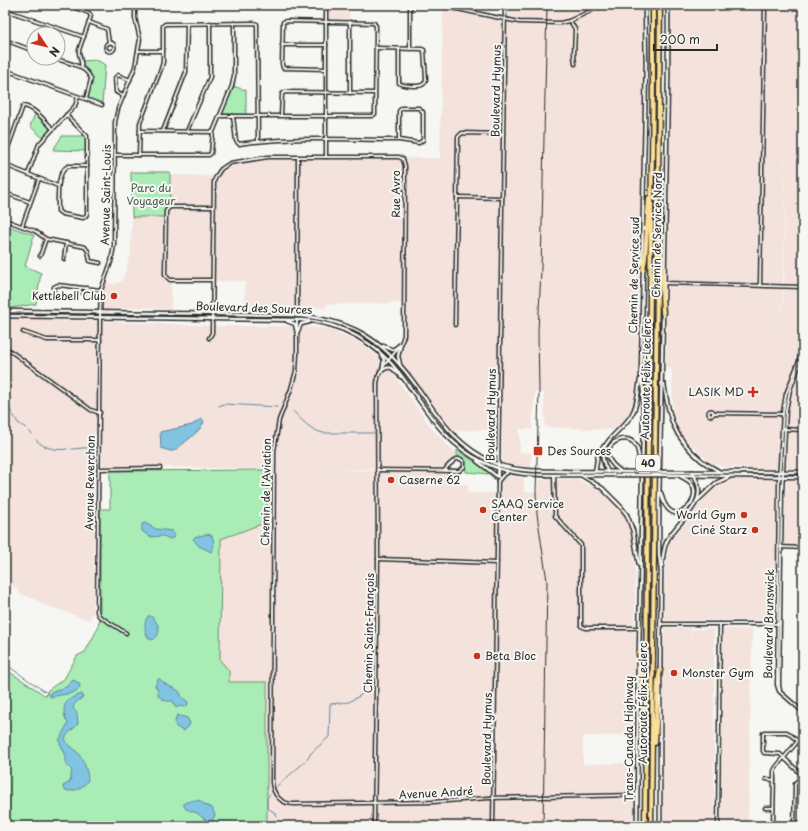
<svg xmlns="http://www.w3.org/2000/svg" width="808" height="831" viewBox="0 0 808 831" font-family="'Playpen Sans',sans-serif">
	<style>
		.built { fill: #f4e2dc; fill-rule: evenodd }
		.green { fill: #a9ecb5; stroke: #6a8c70 }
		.water { fill: #81c4e2; stroke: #5f8799 }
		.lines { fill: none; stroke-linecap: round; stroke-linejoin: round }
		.stream { stroke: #5f8799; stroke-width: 1 }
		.minor-casing { stroke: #2b2b2b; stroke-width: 5 }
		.tertiary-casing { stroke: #2b2b2b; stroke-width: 5 }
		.secondary-casing { stroke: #2b2b2b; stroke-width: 5.5 }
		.motorway-casing { stroke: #2b2b2b; stroke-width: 7 }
		.minor { stroke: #f6f6f2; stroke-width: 2 }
		.tertiary { stroke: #f6f6f2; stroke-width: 2 }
		.secondary { stroke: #f6f6f2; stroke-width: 2.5 }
		.motorway { stroke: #fcde96; stroke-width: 4 }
		.tram { stroke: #2b2b2b; stroke-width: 1 }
		.secondary-bridge-casing { stroke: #2b2b2b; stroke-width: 5.5; stroke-linecap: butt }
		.secondary-bridge { stroke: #f6f6f2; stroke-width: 2.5 }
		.poi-dot { fill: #c8321e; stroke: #f6f6f2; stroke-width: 1.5 }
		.labels { text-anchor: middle; stroke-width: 4; stroke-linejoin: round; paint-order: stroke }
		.shield { fill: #f6f6f2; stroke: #686867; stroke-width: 1 }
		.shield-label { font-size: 10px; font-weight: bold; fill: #2b2b2b }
		.street-label { font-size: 11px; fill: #2b2b2b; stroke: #f6f6f2 }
		.park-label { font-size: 11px; fill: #4a5b4e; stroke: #f6f6f2 }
		.poi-label { font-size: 11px; fill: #2b2b2b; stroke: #f6f6f2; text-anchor: start }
	</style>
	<rect width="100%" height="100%" fill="#f6f6f2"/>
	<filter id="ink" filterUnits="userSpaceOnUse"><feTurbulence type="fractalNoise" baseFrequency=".025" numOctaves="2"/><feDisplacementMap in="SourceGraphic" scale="8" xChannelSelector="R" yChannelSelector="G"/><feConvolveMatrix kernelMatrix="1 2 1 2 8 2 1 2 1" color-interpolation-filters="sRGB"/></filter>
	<g filter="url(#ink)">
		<g class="built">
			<path d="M329,5h20v14l-20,1z"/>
			<path d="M508,5h134l1,74 -5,299 -4,24 -3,9 -3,6 -12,13 -71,-3 -1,-34 -9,-1 -3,37h-18h5l1,23 11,1v15l-18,-3 -9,-3 -2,-2v-31l-48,2 -20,-25 -33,-46v-6l4,-13 1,-10 1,-28 -81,1v4l-30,-1 -2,4 -3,1h-47l1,-31h-74v29l-32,-3 -34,3 -2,-4 2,-24 10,2 7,-3 2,-6 7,-22 1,-36h33v-7l5,-5v-30l49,1 9,-10 40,-6h132l9,-2h31l3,-151 64,16z"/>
			<path d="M670,5h133v182l-2,155 -5,20 -14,36 -2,19v34l-2,16 -2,2h-28l-3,-2h-13l-3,2 -17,-6 -13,-10 -15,-16 -6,-9 -5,-14 -1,-44 -6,-3zM786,112l-2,172 -2,52z"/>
			<path d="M5,318l215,8h71l6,5h2l4,-4 22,1 32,13 22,16 3,11 9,3 42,59 24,25 -12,13 -122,2 135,2v12h10v9h34v-14l3,-4 19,3v14h15v-12l36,-1 14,6 12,7 18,16 5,7 6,12 3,19 2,22v55l-4,2v6l5,2 -1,102 -52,1v28l52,-1 -1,63h-367v-144h-38v-11l-9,-11 1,-121 46,-17 1,-53 -166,-3v-46l-5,-3 -2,58 -2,139 -2,1 -1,5 -45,-15 -6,-4 -21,-8 1,-3 -14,-9v-230l38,28 1,-2 -39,-28z"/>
			<path d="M803,365v104h-14l-3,-1 3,-63 4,-16z"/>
			<path d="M730,479l45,1 1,1v71l-3,68h-108l-1,-32 2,-29 4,-19 45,-54 7,-5z"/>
			<path d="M787,479h16v66h-19l2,-65z"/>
			<path d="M665,628h26v11l1,-10h22v197h-51v-169z"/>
			<path d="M723,629h29l-4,197h-27z"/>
		</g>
		<g class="green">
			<path d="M97,60l8,5 -3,40 -16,-6c4,-16 9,-20 -5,-31l1,-7z"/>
			<path d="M232,86l14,4v26h-26z"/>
			<path d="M35,114l14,13v4l-6,7 -13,-12z"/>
			<path d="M62,136h25v15l-34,-1z"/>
			<path d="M131,172h39v33l-5,5v7h-33z"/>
			<path d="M5,225l29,10 -9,31 16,7 -5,31 -31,5z"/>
			<path d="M457,450l36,24 2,6 -6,-6 -23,-2 -1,-11 -8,-6z"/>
			<path d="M268,470l-1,52 -46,17 -1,121 9,11v11h38v144h-262v-157l41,27 2,-6 16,-11 13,-23 8,-4 12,-22 3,-12v-109h10v-38z"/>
		</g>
		<g class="water">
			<path d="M201,419l3,2c-2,10 -22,23 -30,30h-4l-9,-3 -1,-16 32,-7z"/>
			<path d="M145,523l11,6 16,2 2,2v4l-3,2 -8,-3 -13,1 -8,-6v-7z"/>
			<path d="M208,534l4,2c2,5 3,12 -1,16l-12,-6 -6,-7 2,-2z"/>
			<path d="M148,616h3c8,8 12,16 2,24l-5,-2c-3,-7 -5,-15 0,-22z"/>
			<path d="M158,679h2l5,5 14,7 3,6 6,5 -1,4 -2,1 -6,-1 -2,2 -2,-1 -2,-6h-7l-8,-5v-6l-3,-4z"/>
			<path d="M73,680l6,3 1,4 -1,2 -7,4 -22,4 1,-5 15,-5z"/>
			<path d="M82,694l1,3c-4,4 -9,5 -10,12l4,4 1,11 -11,11 -2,4c3,6 8,8 11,12 8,8 11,18 12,29 -5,8 -15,13 -24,10l-1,-4 7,-4 2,-12 -6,-5v-9l-7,-15 9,-18c-3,-4 -4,-8 -4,-13 0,-10 9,-13 18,-16z"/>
			<path d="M177,715l10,3 3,5 -1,3 -5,5 -8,-4 -1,-6z"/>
			<path d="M195,800l6,1 4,4 7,3 3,7 -4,8h-2l-12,-10 -11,-4 -2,-3v-3z"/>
		</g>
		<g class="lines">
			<g class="stream">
				<path d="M5,401l13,22 8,5 6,6"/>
				<path d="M219,406l5,-2 53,3"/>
				<path d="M293,411c9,9 17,19 30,22h51"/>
				<path d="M36,440c7,8 21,11 31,9"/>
				<path d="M72,449l23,-2"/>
				<path d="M5,664l45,31"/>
				<path d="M277,786l30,-26 4,-7 18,-16 1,-33 19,-2 17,-10"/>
				<path d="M270,794l-3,4v10l7,4 3,6"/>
				<path d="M281,823v3"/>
			</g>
			<defs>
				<g id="minor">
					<path d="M67,5l22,8 2,3 -12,34c-1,7 4,11 2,18"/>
					<path d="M5,10l79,27"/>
					<path d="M570,21l5,8 -1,26 1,9"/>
					<path d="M89,22l18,7 2,14"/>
					<path d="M5,40l29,11"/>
					<circle cx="110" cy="47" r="4.5"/>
					<path d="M282,45h44"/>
					<path d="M376,48l46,1 2,1 2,29c-1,3 -1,5 -4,6 -4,2 -19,1 -23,-2v-34"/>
					<path d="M410,49v-44"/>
					<path d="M138,51h25"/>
					<path d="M54,58c13,5 32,7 37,21l-5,20"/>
					<path d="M5,70l97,35"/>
					<path d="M350,93v-71"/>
					<path d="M123,96l-7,-4 -1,-14 3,-3 12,5"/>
					<path d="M66,115l21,21v30"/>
					<path d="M281,115l1,-21 3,-2 90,1"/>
					<path d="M220,116h152l3,-2 1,-88 -2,-3 -88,-2 -3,1 -1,42 1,4 43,1"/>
					<path d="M233,116l3,25 3,3c53,-8 107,-4 160,-4l20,3 4,-3v-28l-4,-4h-17l-3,3v29"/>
					<path d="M140,131l73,1"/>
					<path d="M163,131l23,-59 1,-48"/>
					<path d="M187,131l23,-54v-54"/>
					<path d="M5,151l4,-6 14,-39c11,1 22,15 30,23"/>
					<path d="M115,155h94l2,-2 2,-21 19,-46 2,-10v-53"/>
					<path d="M139,155l1,-32 21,-54 2,-7v-36l2,-2 89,-1 3,1 1,117"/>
					<path d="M326,157v-152"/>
					<path d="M5,165l53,21"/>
					<path d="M68,166h19v48l-2,3 -2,1 -21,-4 -4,-3c0,-12 -2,-39 10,-45z"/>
					<path d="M28,174l11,-30 36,-38 3,-9"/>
					<path d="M5,193l25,9"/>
					<path d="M457,197l45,1"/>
					<path d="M5,220l30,11 11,8 39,8 3,4 2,10 10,2"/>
					<path d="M22,226l17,-47"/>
					<path d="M40,256l6,-17"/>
					<path d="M64,259l2,-16"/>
					<path d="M212,280h-42l-5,-5 1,-64 4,-4h43"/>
					<path d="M665,283l138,4"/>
					<path d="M760,285l5,-280"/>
					<path d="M80,288v4l3,1 2,-1 2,-4"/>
					<path d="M54,293v-6l4,-2 43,5"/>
					<path d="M297,316l1,-159"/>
					<path d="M100,317l-3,295 2,4 27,17"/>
					<path d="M297,320v34l-1,17 -5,18 -12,31 -5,31 -2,331c1,13 9,22 22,22l138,-2 57,-4 148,-3"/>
					<path d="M455,325l3,-188 4,-4 41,1"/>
					<path d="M23,332l24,8h53"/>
					<path d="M209,338l3,-5 2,-152 3,-6 4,-6 9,-6 38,-6h131l4,2 2,7 -1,169c-4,19 -25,28 -27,48l1,176 -4,267"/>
					<path d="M9,350l82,60 9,3"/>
					<circle cx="711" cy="413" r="2.5"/>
					<path d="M713,413l70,1"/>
					<path d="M782,429l21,1"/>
					<path d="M99,469l61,-1"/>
					<path d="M377,470l82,1 5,-4v-5l-3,-3h-5l-8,7 -3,4"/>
					<path d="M554,475l1,41 26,29v81l5,2h53"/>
					<path d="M780,547l23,1"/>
					<path d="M378,559l119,4"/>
					<path d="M660,624h119"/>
					<path d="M803,745l-16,-13h-22l-2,1v18l1,2 16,1 23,22"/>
					<path d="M766,779l8,1"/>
					<path d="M765,808h8"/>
					<path d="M718,826l2,-202"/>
					<path d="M773,826l1,-55 2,-4 22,-26"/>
					<path d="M794,826l1,-42 7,-9"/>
				</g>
				<g id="tertiary">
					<path d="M438,5l81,17 41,1 9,-2 34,-16"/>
					<path d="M100,317l1,-27 10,-28 3,-17 1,-123 3,-13 17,-42 5,-28 -5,-21v-13"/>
					<path d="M803,338l-4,23 -13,33 -3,18 -4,69 -2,204 2,6 24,21"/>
					<path d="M498,477l7,-472"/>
					<path d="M780,691l-1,-7 3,-191 4,-83 4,-20 13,-35"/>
					<path d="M493,826l5,-345"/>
				</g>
				<g id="secondary">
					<path d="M642,264l4,-198 -1,-61"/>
					<path d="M664,298l4,-221v-72"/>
					<path d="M5,311l287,4c55,4 87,21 120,65 26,35 40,64 82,83 19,8 42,8 62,8 28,1 55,0 82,1"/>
					<path d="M202,312l7,-2 3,-5 3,5 7,2"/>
					<path d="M5,316l296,4c40,2 76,23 100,55 25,33 42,68 82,87 30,15 56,13 88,13 21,0 41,0 61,0"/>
					<path d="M287,321l8,3 2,9"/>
					<path d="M297,333l4,-9 8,-2"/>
					<path d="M383,346l10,4 8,-6"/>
					<path d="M380,353l4,7 -1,7"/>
					<path d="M400,365l-2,-9 3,-12"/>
					<path d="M380,372c11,-9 13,-3 21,5"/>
					<path d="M664,384c5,34 9,53 37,76 6,5 13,8 19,12"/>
					<path d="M487,458l7,-1 4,-6"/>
					<path d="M477,461l21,16"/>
					<path d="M620,471c-3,-3 -7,-5 -9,-9 -13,-17 18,-34 26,-14 3,7 2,16 3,23"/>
					<path d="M595,472c3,-10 0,-19 9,-26"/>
					<path d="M608,472c-17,-28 10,-36 23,-56 7,-11 7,-24 9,-36"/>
					<path d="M670,472h133"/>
					<path d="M581,475l21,13 19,19 6,8 6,16 6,34"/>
					<path d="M670,475l133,2"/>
					<path d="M498,481l5,-6 4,-2"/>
					<path d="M661,493c9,42 44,7 30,-10 -3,-3 -7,-5 -11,-7"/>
					<path d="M697,501l19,-18 13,-6"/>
					<path d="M662,566c1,-9 1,-19 6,-27 13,-23 45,-37 24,-67"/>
					<path d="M639,654l4,-225v-39l-2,-14 2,-107"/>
					<path d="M660,672l1,-101 -2,-16v-54l4,-188"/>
					<path d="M637,826l1,-163"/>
					<path d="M660,826v-149"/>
				</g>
				<g id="motorway">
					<path d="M660,223c2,30 1,60 3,90"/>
					<path d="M643,269l2,-10 4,-61"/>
					<path d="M639,653l2,20 2,51"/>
					<path d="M655,743l3,-61 2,-12"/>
					<path d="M645,826l3,-391 5,-349v-81"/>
					<path d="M651,826l9,-821"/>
				</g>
			</defs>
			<use href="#minor" class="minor-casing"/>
			<use href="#tertiary" class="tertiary-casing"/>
			<use href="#secondary" class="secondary-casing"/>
			<use href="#motorway" class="motorway-casing"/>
			<use href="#minor" class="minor"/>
			<use href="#tertiary" class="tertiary"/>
			<use href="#secondary" class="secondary"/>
			<use href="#motorway" class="motorway"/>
			<path class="tram" d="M543,826l4,-245 -10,-67 -1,-21 3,-102 -1,-60 3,-61 6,-265"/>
			<defs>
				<g id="secondary-bridge">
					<path d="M638,472h32"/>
					<path d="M632,475h38"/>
				</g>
			</defs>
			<use href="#secondary-bridge" class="secondary-bridge-casing"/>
			<use href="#secondary-bridge" class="secondary-bridge"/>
		</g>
	</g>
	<g class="poi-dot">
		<circle cx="114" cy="296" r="4"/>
		<path d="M751 386h4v4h4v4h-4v4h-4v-4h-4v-4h4z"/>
		<rect x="533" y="446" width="10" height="10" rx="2"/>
		<circle cx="391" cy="480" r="4"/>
		<circle cx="483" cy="510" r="4"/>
		<circle cx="744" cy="515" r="4"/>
		<circle cx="755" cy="530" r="4"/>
		<circle cx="477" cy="656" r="4"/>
		<circle cx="674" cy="673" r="4"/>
	</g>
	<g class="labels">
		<rect class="shield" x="636" y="455" width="24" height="16" rx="3"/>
		<g class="shield-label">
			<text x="648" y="467">40</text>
		</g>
		<g class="street-label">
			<text transform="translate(496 91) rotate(-89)" y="4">Boulevard Hymus</text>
			<text transform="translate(396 194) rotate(-90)" y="4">Rue Avro</text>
			<text transform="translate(106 195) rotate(-89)" y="4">Avenue Saint-Louis</text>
			<text transform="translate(657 235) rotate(-89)" y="4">Chemin de Service Nord</text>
			<text transform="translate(634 275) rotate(-89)" y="4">Chemin de Service sud</text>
			<text transform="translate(254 308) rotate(2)" y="4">Boulevard des Sources</text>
			<text transform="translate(646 379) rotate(-89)" y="4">Autoroute Félix-Leclerc</text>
			<text transform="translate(491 415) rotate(-89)" y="4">Boulevard Hymus</text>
			<text transform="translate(90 483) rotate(-89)" y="4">Avenue Reverchon</text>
			<text transform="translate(266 492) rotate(-89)" y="4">Chemin de l'Aviation</text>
			<text transform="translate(769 624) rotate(-89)" y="4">Boulevard Brunswick</text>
			<text transform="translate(369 633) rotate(-89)" y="4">Chemin Saint-François</text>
			<text transform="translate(643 703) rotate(-90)" y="4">Autoroute Félix-Leclerc</text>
			<text transform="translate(487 739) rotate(-89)" y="4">Boulevard Hymus</text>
			<text transform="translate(629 739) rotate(-90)" y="4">Trans-Canada Highway</text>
			<text transform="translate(436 793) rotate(-3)" y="4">Avenue André</text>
		</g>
		<g class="park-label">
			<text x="151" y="192">Parc du<tspan x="151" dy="13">Voyageur</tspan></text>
		</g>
		<g class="poi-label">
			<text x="106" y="300" text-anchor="end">Kettlebell Club</text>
			<text x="744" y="396" text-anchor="end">LASIK MD</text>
			<text x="547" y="455">Des Sources</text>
			<text x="399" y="484">Caserne 62</text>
			<text x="491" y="508">SAAQ Service<tspan x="491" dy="13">Center</tspan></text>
			<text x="736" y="519" text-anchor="end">World Gym</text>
			<text x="747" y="534" text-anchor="end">Ciné Starz</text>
			<text x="485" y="660">Beta Bloc</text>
			<text x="682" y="677">Monster Gym</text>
		</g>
	</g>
	<rect width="808" height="831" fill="none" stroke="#f6f6f2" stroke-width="20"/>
	<rect x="10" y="10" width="788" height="811" fill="none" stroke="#2b2b2b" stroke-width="1.5" filter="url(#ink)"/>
	<g transform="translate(46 46) rotate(125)"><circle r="19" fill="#f6f6f2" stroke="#a5a5a2"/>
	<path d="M0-3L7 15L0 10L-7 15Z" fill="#c8321e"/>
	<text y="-6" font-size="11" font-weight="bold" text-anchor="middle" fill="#2b2b2b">N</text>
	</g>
	<path d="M654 44v6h63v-6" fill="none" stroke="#2b2b2b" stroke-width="2"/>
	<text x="660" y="44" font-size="12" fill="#2b2b2b" stroke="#f6f6f2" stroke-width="3" paint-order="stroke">200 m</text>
</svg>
